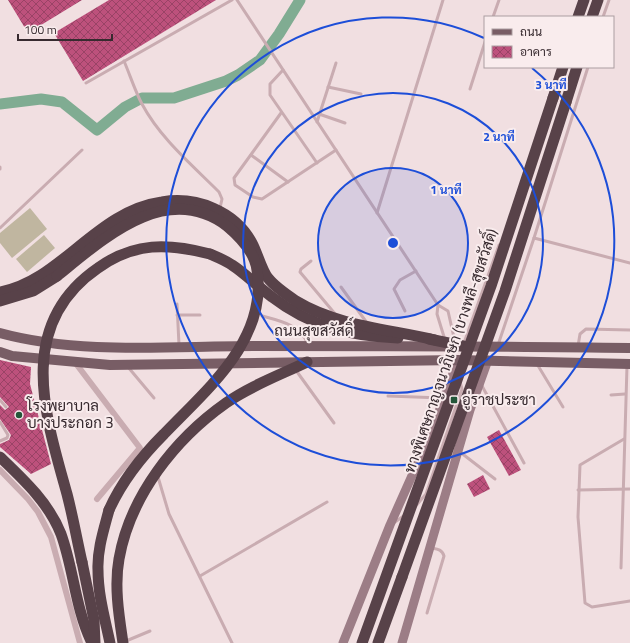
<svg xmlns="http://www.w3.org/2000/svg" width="630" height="643" viewBox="0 0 630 643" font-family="'Titillium Web',Sarabun,sans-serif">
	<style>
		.pitch { fill: #c0b6a0 }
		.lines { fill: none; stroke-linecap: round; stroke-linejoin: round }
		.river { stroke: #80ac92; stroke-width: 11 }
		.building { fill: url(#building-cross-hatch) }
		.service { stroke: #c9acb1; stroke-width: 3 }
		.minor { stroke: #c9acb1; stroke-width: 6 }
		.secondary { stroke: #9c7d86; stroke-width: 9 }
		.primary { stroke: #785d65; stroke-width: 10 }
		.motorway { stroke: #584249; stroke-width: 11 }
		.motorway-bridge { stroke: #584249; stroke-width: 11 }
		.ring { fill: none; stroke: #1d4ed8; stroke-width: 2 }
		.poi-dot { fill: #235639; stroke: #f9eced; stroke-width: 1.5 }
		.labels { text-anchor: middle; stroke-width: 4; stroke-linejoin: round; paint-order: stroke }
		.street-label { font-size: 15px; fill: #372a2f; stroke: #f9eced }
		.poi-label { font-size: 15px; fill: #372a2f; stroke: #f9eced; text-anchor: start }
		.centre { fill: #1d4ed8; stroke: #f9eced; stroke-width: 2 }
		.ring-label { font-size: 12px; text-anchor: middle; font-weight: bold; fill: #1d4ed8; stroke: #f9eced; stroke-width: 4; stroke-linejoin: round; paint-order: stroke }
	</style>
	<defs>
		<pattern id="building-cross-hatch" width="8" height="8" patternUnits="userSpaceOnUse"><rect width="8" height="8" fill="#bd517c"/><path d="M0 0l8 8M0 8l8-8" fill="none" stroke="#9a4366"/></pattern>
	</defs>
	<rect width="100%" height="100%" fill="#f1dfe1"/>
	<g class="pitch">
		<path d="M30,208l17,21 -35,29 -12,-15v-10z"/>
		<path d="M44,235l11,13 -28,24 -11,-13z"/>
	</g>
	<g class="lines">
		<path class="river" d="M0,104l41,-5 21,3 35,28 28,-23 17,-9h32l52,-17 12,-6 22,-15 19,-26 21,-34"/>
	</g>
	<g class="building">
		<path d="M8,0h74l-54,33z"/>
		<path d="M109,0h107l-133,81 -29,-48z"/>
		<path d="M0,360l31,7 -1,17 21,80 -20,10 -31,-27v-3l9,-4 2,-5 -11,-16v-14l5,5 4,-3 -9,-10z"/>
		<path d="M499,430l22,40 -12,6 -22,-39z"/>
		<path d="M483,475l7,14 -16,8 -7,-13z"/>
	</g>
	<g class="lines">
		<g class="service">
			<path d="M237,0l201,305"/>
			<path d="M493,17l6,-17"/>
			<path d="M603,17l6,-17"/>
			<path d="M124,61c6,14 11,30 18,43 18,34 50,61 77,88l3,7 -2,9"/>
			<path d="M283,70l-13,14v11l47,68"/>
			<path d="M86,83l146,-83"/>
			<path d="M328,87l33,7"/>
			<path d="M470,89l15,-47"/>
			<path d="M281,113l-47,65 1,7 18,12 9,2 74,-49"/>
			<path d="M319,114l26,9"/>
			<path d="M317,122l19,-59"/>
			<path d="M251,155l37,27"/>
			<path d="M0,167v2"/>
			<path d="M377,213l66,-213"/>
			<path d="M0,228l82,-78"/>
			<path d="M534,238l96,25"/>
			<path d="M311,261l-10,8 -1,3 36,43"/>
			<path d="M341,287l26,36"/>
			<path d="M177,304l2,41"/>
			<path d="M405,311l-11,-22 6,-9 16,-9"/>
			<path d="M177,315h23"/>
			<path d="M262,316c19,5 38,9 46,28"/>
			<path d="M445,340l-8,-26 1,-9 10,6 7,31"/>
			<path d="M464,343l35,-98"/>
			<path d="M498,345l36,-107 54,-171"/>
			<path d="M578,346l2,-12 6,-5 44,1"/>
			<path d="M537,364l26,43"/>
			<path d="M128,367l26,31"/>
			<path d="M295,369l39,54"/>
			<path d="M481,384l43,79"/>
			<path d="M611,395l14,-1"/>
			<path d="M388,396l54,2"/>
			<path d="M0,400l6,7"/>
			<path d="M0,422l8,13 -1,3 -7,3"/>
			<path d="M624,439l-44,26 -2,52 7,86 7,4 38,-6"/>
			<path d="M460,452l35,27"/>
			<path d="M158,477l11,37 63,129"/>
			<path d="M578,490l52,-1"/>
			<path d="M414,508l12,-14 36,-105 -2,-7"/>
			<path d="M395,522l10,-7"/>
			<path d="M621,568l6,-202"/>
			<path d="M200,576l127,-74"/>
			<path d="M427,613l17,-57c-2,-7 -7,-7 -13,-8"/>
			<path d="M126,641l24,-10"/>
		</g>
		<g class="minor">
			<path d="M74,361l66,87 -43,51"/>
			<path d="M0,470l28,29 10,13 13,25 29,106"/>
		</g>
		<g class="secondary">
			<path d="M343,643l47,-118 41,-92 27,-73"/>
			<path d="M402,643l68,-233 18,-50"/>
		</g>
		<g class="primary">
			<path d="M0,333c81,22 169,13 253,13 125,0 251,0 377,2"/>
			<path d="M0,352l12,4 98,9 348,-5 172,4"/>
		</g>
		<g class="motorway">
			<path d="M578,17l6,-17"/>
			<path d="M592,17l6,-17"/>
			<path d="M553,98l10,-31"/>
			<path d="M566,102l11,-35"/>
			<path d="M210,254c7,3 15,6 22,11 14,9 26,22 40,32 39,30 78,39 126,41"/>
			<path d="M0,292c61,-11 96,-81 162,-90 34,-6 73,9 90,41 5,9 10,28 16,35 7,9 19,17 28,23 41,25 93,28 139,39"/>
			<path d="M0,301l33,-10 24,-15"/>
			<path d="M429,339l34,7"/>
			<path d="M0,457c23,22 49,46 61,77 13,36 14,74 31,109"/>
			<path d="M109,510c-5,19 -12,40 -11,60 0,25 7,49 12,73"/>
			<path d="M82,562l12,58 1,23"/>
			<path d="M123,643c-4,-27 -9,-57 -4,-84 11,-63 56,-120 107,-156 24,-17 54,-28 81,-41"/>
			<path d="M378,643l24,-66"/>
		</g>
		<g class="motorway-bridge">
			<path d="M57,276c46,-37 109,-96 170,-50 13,11 28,27 30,44 11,70 -50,119 -93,164 -22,22 -42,47 -55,76"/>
			<path d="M82,562c-5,-22 -9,-45 -15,-68 -22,-79 -52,-169 31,-226 36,-26 70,-25 112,-14"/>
			<path d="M402,577l103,-286 61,-189"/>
			<path d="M362,643l129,-357 62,-188"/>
		</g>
	</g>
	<circle cx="393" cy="243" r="75" fill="#1d4ed8" fill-opacity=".12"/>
	<g class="ring">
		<circle cx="393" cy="243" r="75"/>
		<circle cx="393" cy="243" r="150"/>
		<path d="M532 68A224 224 0 1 1 484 38"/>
	</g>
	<g class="poi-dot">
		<rect x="450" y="396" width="8" height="8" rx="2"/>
		<circle cx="19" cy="415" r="4"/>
	</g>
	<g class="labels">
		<g class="street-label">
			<text x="314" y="336">ถนนสุขสวัสดิ์</text>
			<text transform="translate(451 351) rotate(-71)" y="5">ทางพิเศษกาญจนาภิเษก (บางพลี-สุขสวัสดิ์)</text>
		</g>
		<g class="poi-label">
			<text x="462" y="405">อู่ราชประชา</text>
			<text x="27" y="411">โรงพยาบาล<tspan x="27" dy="17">บางประกอก 3</tspan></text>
		</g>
	</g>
	<circle cx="393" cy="243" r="6" class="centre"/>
	<g class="ring-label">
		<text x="551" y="89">3 นาที</text>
		<text x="499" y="141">2 นาที</text>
		<text x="446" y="194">1 นาที</text>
	</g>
	<rect x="484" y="16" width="130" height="52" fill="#f9eced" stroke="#ab9ea1"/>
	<rect x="492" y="29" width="20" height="6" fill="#785d65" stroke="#ab9ea1"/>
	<text x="520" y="36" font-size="12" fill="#372a2f">ถนน</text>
	<rect x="492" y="46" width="20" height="12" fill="url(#building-cross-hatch)" stroke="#ab9ea1"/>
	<text x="520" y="56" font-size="12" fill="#372a2f">อาคาร</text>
	<path d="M18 34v6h94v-6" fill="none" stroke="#372a2f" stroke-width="2"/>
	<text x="24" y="34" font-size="12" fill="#372a2f" stroke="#f9eced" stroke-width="3" paint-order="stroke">100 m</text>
</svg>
